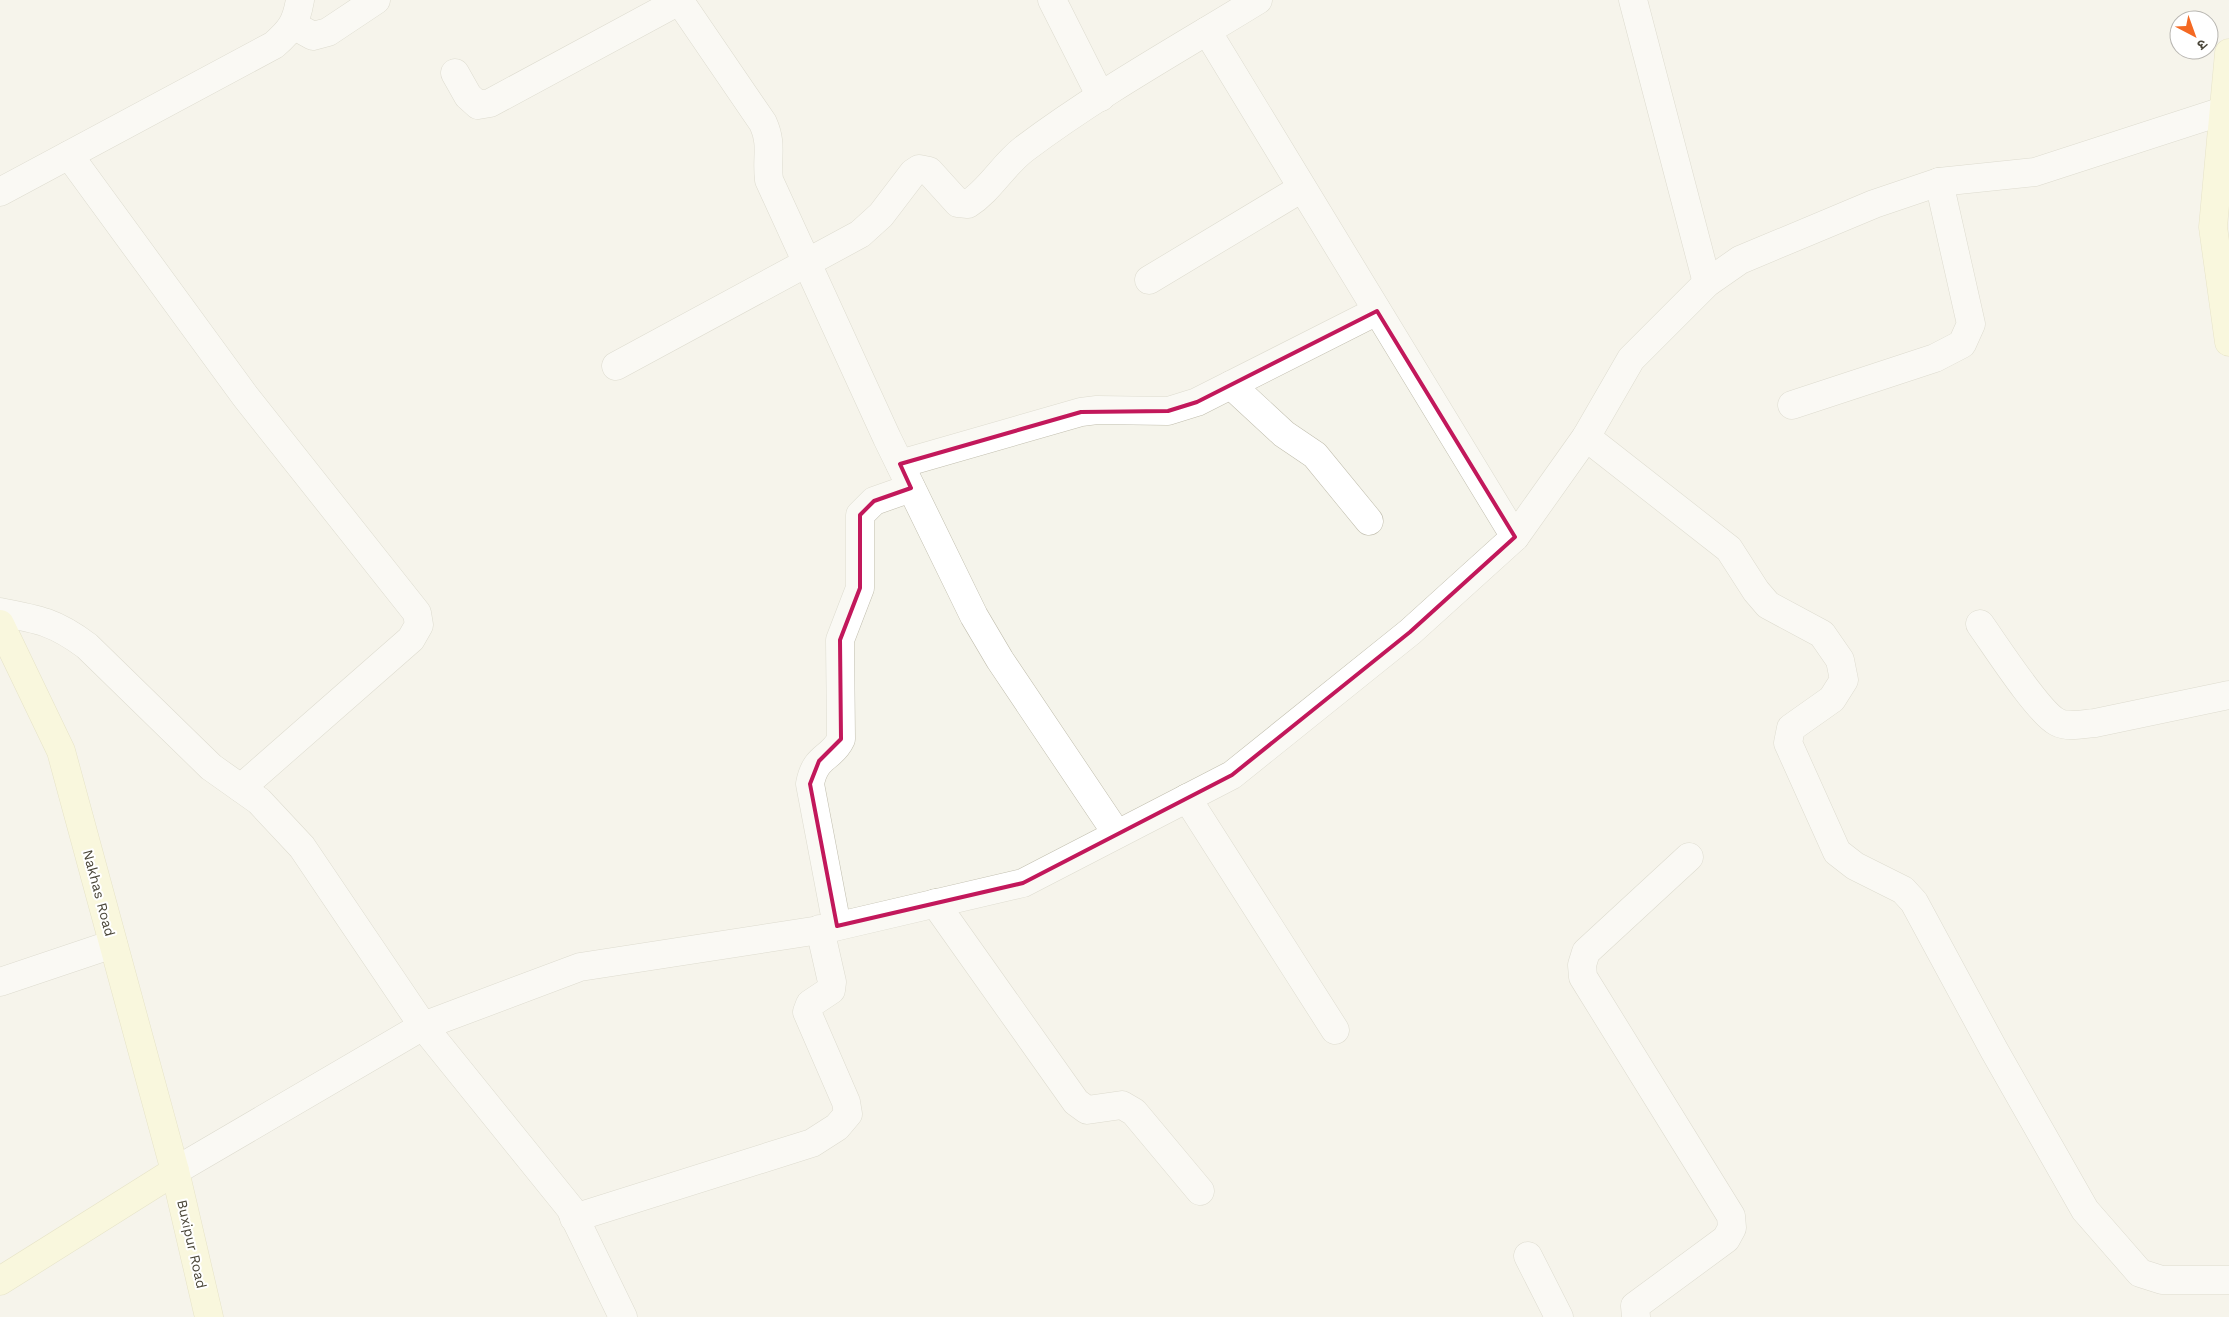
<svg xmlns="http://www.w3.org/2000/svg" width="2229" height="1317" viewBox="0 0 2229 1317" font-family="'Work Sans','Noto Sans Devanagari',sans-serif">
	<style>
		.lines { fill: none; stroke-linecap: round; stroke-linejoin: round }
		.street-casing { stroke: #c1beae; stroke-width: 29 }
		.secondary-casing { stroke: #d4cf9c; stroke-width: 29 }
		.street { stroke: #fff; stroke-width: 28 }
		.secondary { stroke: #fdfacd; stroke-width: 28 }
		.marked { fill: none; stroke: #c2185b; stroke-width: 4; stroke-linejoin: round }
		.labels { text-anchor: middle; stroke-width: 4; stroke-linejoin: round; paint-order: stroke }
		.street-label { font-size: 14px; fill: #4a4639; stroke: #fff }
	</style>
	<rect width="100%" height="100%" fill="#f5f4eb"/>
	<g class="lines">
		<defs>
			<g id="street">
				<path d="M679,0l84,123c10,22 3,34 6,57l118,258 87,178 26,44 117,174"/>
				<path d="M1052,0l49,97"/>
				<path d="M1633,0l74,283"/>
				<path d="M293,25l20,11 15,-4 48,-32"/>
				<path d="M1207,31l308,506"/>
				<path d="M455,73l13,23 10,9 12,-2 189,-102"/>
				<path d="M69,155l176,241 172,217 2,12 -8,14 -170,149"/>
				<path d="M0,192l274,-147c17,-15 22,-22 26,-45"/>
				<path d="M1149,280l153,-92"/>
				<path d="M616,366l244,-132 21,-19 32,-42 6,-4 10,2 29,32 10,1c22,-14 35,-39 56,-55 73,-55 156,-101 234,-149"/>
				<path d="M1231,385l53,49 31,21 54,66"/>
				<path d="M1792,405l143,-47 27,-14 9,-20 -32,-142"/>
				<path d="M1586,437l143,112 27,42 12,14 54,29 18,26 4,20 -12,19 -41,29 -3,15 49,109 18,14 48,24 11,12 80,148 91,160 55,63 22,7h67"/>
				<path d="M900,464l181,-52 16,-2 71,1 29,-9 180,-91"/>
				<path d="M0,612c38,7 55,10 87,34l124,121 48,34 43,46 121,179 147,182 53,109"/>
				<path d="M1980,624c15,21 58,88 77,98 11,6 26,2 38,1l134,-28"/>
				<path d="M1187,798l148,232"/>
				<path d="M935,903l141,199 11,8 35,-5 12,7 66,79"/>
				<path d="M837,926l-27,-142c5,-29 22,-25 31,-45l-1,-99 20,-52v-73l14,-14 37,-13"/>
				<path d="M0,982l113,-38"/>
				<path d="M175,1171l248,-145 157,-59 246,-38 197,-46 209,-108 178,-143 105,-95 71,-100 45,-78 76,-76 33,-23 134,-56 65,-22 96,-10 194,-63"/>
				<path d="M574,1218l238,-75 25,-16 11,-13 -2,-12 -39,-90 3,-8 21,-14 1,-8 -12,-53"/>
				<path d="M1528,1256l31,61"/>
				<path d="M1636,1317l-1,-11 91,-67 6,-11 -1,-12 -148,-239 -1,-12 4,-13 103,-95"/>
			</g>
			<g id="secondary">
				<path d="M2229,53l-16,174 16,115"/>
				<path d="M0,624l61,127 114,420 34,146"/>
				<path d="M0,1281l175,-110"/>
			</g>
		</defs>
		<use href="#street" class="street-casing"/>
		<use href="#secondary" class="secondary-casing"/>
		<use href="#street" class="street"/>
		<use href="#secondary" class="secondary"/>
	</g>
	<path d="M0 0H2229V1317H0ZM1377,311l138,226 -105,95 -178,143 -209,108 -186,43 -27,-142 9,-23 22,-22 -1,-99 20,-52v-73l14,-14 37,-13 -11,-24 181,-52 87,-1 29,-9z" fill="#f5f4eb" fill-opacity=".55" fill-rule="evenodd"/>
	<path class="marked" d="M1377,311l138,226 -105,95 -178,143 -209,108 -186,43 -27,-142 9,-23 22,-22 -1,-99 20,-52v-73l14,-14 37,-13 -11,-24 181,-52 87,-1 29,-9z"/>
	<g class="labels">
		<g class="street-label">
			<text transform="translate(99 893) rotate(75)" y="5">Nakhas Road</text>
			<text transform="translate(192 1244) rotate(77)" y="5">Buxipur Road</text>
		</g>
	</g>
	<g transform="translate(2194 35) rotate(139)"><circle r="24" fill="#ffffff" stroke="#b7b5b0"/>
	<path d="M0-4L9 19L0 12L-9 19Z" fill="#f46923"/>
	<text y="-8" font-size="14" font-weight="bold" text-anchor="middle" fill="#4a4639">उ</text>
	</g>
</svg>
